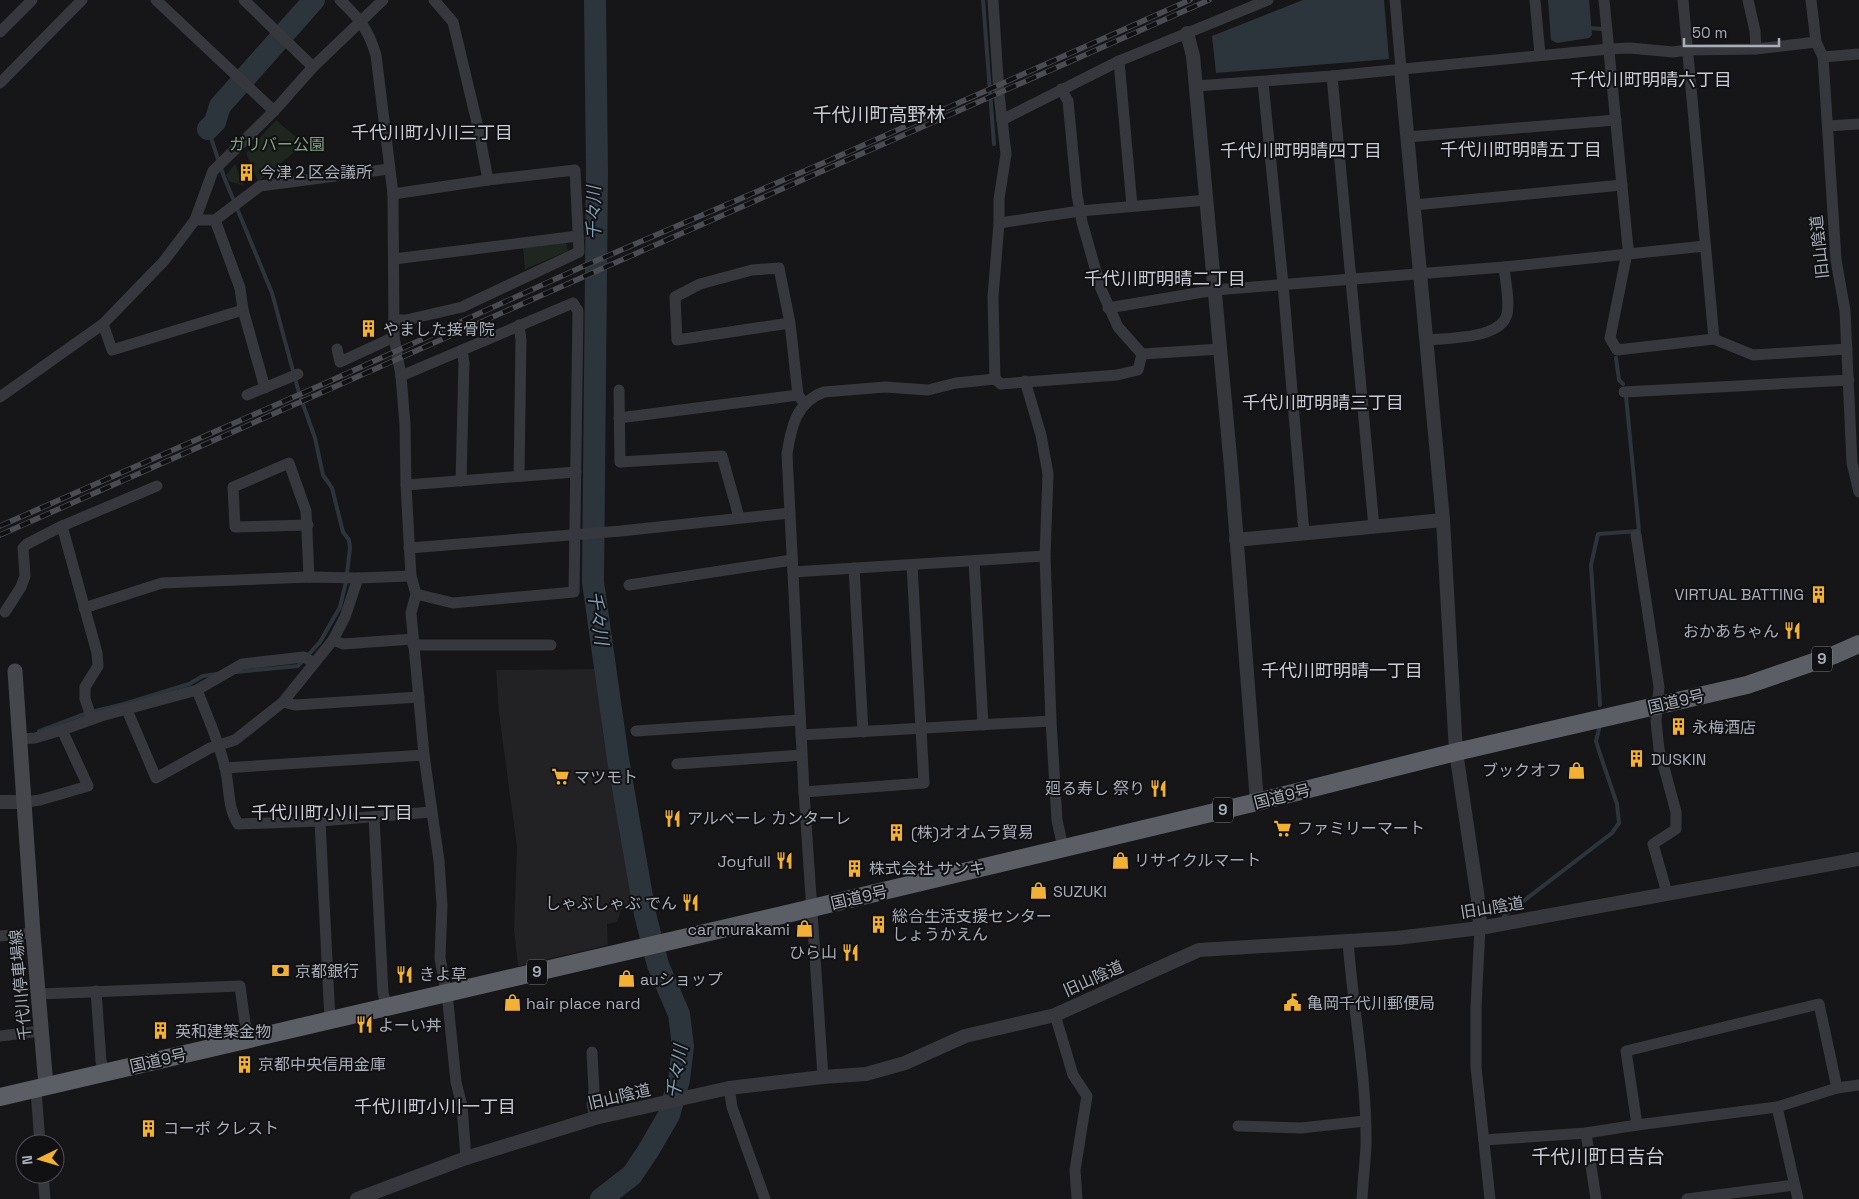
<svg xmlns="http://www.w3.org/2000/svg" width="1859" height="1199" viewBox="0 0 1859 1199" font-family="'Space Grotesk','Noto Sans JP',sans-serif">
	<style>
		.built { fill: #222225 }
		.green { fill: #1e261f }
		.water { fill: #2c353c }
		.lines { fill: none; stroke-linecap: round; stroke-linejoin: round }
		.stream { stroke: #2c353c; stroke-width: 4 }
		.river { stroke: #2c353c; stroke-width: 22 }
		.minor { stroke: #37383d; stroke-width: 11 }
		.tertiary { stroke: #37383d; stroke-width: 14 }
		.secondary { stroke: #45474d; stroke-width: 15 }
		.trunk { stroke: #5b5e65; stroke-width: 18 }
		.rail-casing { stroke: #4a4c52; stroke-width: 5.5 }
		.rail { stroke: #111113; stroke-width: 4; stroke-dasharray: 11; stroke-linecap: butt }
		.labels { text-anchor: middle; stroke-width: 4; stroke-linejoin: round; paint-order: stroke }
		.shield { fill: #111113; stroke: #7b7e86; stroke-width: 1 }
		.shield-label { font-size: 15px; font-weight: bold; fill: #a8adb8 }
		.park-label { font-size: 16px; fill: #7fa381; stroke: #111113 }
		.poi-label { font-size: 16px; fill: #a8adb8; stroke: #111113; text-anchor: start }
		.street-label { font-size: 16px; fill: #a8adb8; stroke: #111113 }
		.neighbourhood-label { font-size: 18px; fill: #c9ccd4; stroke: #111113 }
		.water-label { font-size: 18px; font-style: italic; fill: #7f9bb3; stroke: #111113 }
		.quarter-label { font-size: 19px; fill: #c9ccd4; stroke: #111113 }
	</style>
	<rect width="100%" height="100%" fill="#161618"/>
	<path class="built" d="M598,669l2,33 32,199 -11,9 -4,12 -10,2 1,21 -90,21 -4,-37 3,-82 -18,-134 -3,-43z"/>
	<g class="green">
		<path d="M276,120l28,24 -46,38 -12,-29z"/>
		<path d="M235,164l9,22 -15,-5 -3,-6z"/>
		<path d="M566,243l2,8 -43,18 -2,-21z"/>
	</g>
	<g class="water">
		<path d="M1303,0h81l5,59 -173,14 -4,-37z"/>
		<path d="M1548,0h41l3,35 -3,3 -32,5 -6,-3z"/>
	</g>
	<g class="lines">
		<g class="stream">
			<path d="M983,0l11,144"/>
			<path d="M1587,28l16,1"/>
			<path d="M208,129l16,48 48,116 27,100 16,45 8,37 9,13 11,44 6,8 1,8 -4,34 -6,25 -20,35 -22,24 -62,6"/>
			<path d="M1616,358l3,22 4,4"/>
			<path d="M1600,705l-9,-140 7,-31 41,-3 -13,-135"/>
			<path d="M39,731l48,-18 37,-9 65,-20 14,-8 14,-2"/>
			<path d="M1504,916l108,-83 7,-10 -2,-19 -18,-53 -3,-10 3,-12"/>
		</g>
		<g class="river">
			<path d="M595,0l2,172 -4,410 25,177 27,155 13,51 21,49 4,32 -4,34 -10,35 -21,36 -16,24 -31,24"/>
			<path d="M208,129l7,-7 5,-16 94,-106"/>
		</g>
		<g class="minor">
			<path d="M156,0l118,111"/>
			<path d="M244,0l69,67"/>
			<path d="M340,0c20,19 28,29 36,55l17,139 1,143 7,39 4,49 1,60 5,91 5,18 -5,19 13,142 15,106 3,44 -2,53 8,45 8,79 6,24 4,52"/>
			<path d="M434,0l19,22 25,105 10,53"/>
			<path d="M993,0l6,94 7,60 -7,45v24l-6,74 2,82"/>
			<path d="M1395,0l6,69"/>
			<path d="M1535,0l5,55"/>
			<path d="M1604,0l24,248 -18,90 7,12 97,-11 39,16 94,-6"/>
			<path d="M1683,0l31,339"/>
			<path d="M1748,0l7,31 1,18"/>
			<path d="M1811,0l5,42 7,15 13,203 9,51 7,152 7,29"/>
			<path d="M0,32l32,-32"/>
			<path d="M1823,57l36,-3"/>
			<path d="M1119,61l13,145"/>
			<path d="M1332,76l42,451"/>
			<path d="M1263,82l20,202 21,249"/>
			<path d="M0,83l82,-83"/>
			<path d="M1196,86l136,-10 277,-27 21,-1 43,4 14,-2 69,-1 60,-7"/>
			<path d="M1061,89l7,12 9,94 5,27 19,67 17,38 24,27 78,-5"/>
			<path d="M1002,120l117,-59 149,-61"/>
			<path d="M1828,126l31,-2"/>
			<path d="M1407,137l209,-17"/>
			<path d="M393,194l95,-14 87,-10 4,82 -117,55 -56,13h-12"/>
			<path d="M1414,205l208,-20"/>
			<path d="M195,220h20l45,-34 129,-17"/>
			<path d="M215,220l25,68 3,22 22,78"/>
			<path d="M999,223l81,-12 127,-11"/>
			<path d="M394,259l184,-23"/>
			<path d="M1108,308l107,-18 289,-23 201,-21"/>
			<path d="M790,323l-113,17 -2,-43 25,-13 52,-14 27,-2 11,55 8,72 7,9"/>
			<path d="M103,324l9,26 131,-40"/>
			<path d="M519,325l2,15 -2,136"/>
			<path d="M1426,340c21,-2 71,-1 80,-23 5,-12 -1,-37 -2,-50"/>
			<path d="M337,349l3,13 54,-25"/>
			<path d="M401,376l172,-73 5,8 -4,281 -121,11 -37,-9"/>
			<path d="M1025,381l16,54 7,39 -3,82 6,165 6,99 6,28"/>
			<path d="M619,390l1,72 102,-6 17,61"/>
			<path d="M1624,392l225,-12"/>
			<path d="M247,395l51,-21"/>
			<path d="M0,397l103,-73 61,-63 31,-41 18,-49 61,-60 39,-44 70,-67"/>
			<path d="M619,418l179,-23"/>
			<path d="M461,481l3,-118 -2,-13"/>
			<path d="M406,485l170,-13"/>
			<path d="M308,525l-73,2 -2,-40 56,-24 17,48 3,66"/>
			<path d="M62,526l35,127 1,13 -13,21v12l7,20"/>
			<path d="M1636,535l23,152 -3,34 3,28 17,63v17l-23,15 14,49"/>
			<path d="M409,548l212,-17 169,-18"/>
			<path d="M974,561l9,164"/>
			<path d="M854,568l9,164"/>
			<path d="M793,572l252,-16"/>
			<path d="M629,585l163,-25"/>
			<path d="M84,608l78,-25 147,-6 49,1 53,-2"/>
			<path d="M5,612l16,-25 4,-11 -2,-28 4,-4 35,-18 95,-40"/>
			<path d="M333,640l10,4 70,-5"/>
			<path d="M413,645h138"/>
			<path d="M197,690l45,-26 62,-7 10,6"/>
			<path d="M283,702l12,3 124,-8"/>
			<path d="M127,710l29,68 54,-30 25,-8 48,-38 50,-62 12,-23 13,-39"/>
			<path d="M636,731l164,-11"/>
			<path d="M801,735l250,-14"/>
			<path d="M20,739l15,-1 27,-8 39,-14 96,-26c10,26 22,51 28,78 5,19 2,39 13,56l82,-3 111,-9"/>
			<path d="M677,764l125,-9"/>
			<path d="M225,768l199,-13"/>
			<path d="M804,792l120,-9 -12,-218"/>
			<path d="M25,802l15,-2 48,-14 -26,-56"/>
			<path d="M374,817l9,176 4,15"/>
			<path d="M320,821l10,199"/>
			<path d="M1480,928l-4,79v60l14,132"/>
			<path d="M0,936l33,-3"/>
			<path d="M1348,941c5,68 19,137 18,205 -1,18 -3,35 -4,53"/>
			<path d="M96,991l5,70 3,11"/>
			<path d="M39,994l201,-8 5,37 5,16"/>
			<path d="M1055,1015l18,60 14,21 -12,74 2,29"/>
			<path d="M0,1036l41,-5"/>
			<path d="M592,1052l2,38 -2,14 3,14"/>
			<path d="M823,1077l-19,-285 -17,-338c4,-26 9,-52 37,-62l61,-5 43,3 28,-7 39,-4 6,5 116,-9 21,-5 4,-16"/>
			<path d="M729,1088l3,19 33,92"/>
			<path d="M36,1089l4,55"/>
			<path d="M1777,1107l21,92"/>
			<path d="M1637,1125l-11,-74 193,-47 18,84"/>
			<path d="M1238,1126l63,2 64,-7"/>
			<path d="M1586,1133l10,66"/>
			<path d="M1484,1140l102,-7 51,-8 140,-18 60,-19 22,-3"/>
			<path d="M43,1174l2,25"/>
			<path d="M1687,1199l107,-14"/>
		</g>
		<g class="tertiary">
			<path d="M1187,33l6,23 38,411 26,335"/>
			<path d="M1401,69l42,451 13,232 23,154 1,22"/>
			<path d="M1236,540l207,-20"/>
			<path d="M0,802h25"/>
			<path d="M357,1199l109,-41 129,-40 134,-30 94,-11 43,-3 39,-11 60,-27 90,-21 144,-65 198,-12 83,-10 379,-69"/>
		</g>
		<path class="secondary" d="M15,671l18,262 13,153"/>
		<path class="trunk" d="M0,1097l812,-189 445,-106 199,-50 291,-67 87,-30 25,-11"/>
		<defs>
			<g id="rail">
				<path d="M0,526l330,-145 254,-115 239,-103 367,-163"/>
				<path d="M0,535l1209,-535"/>
			</g>
		</defs>
		<use href="#rail" class="rail-casing"/>
		<use href="#rail" class="rail"/>
	</g>
	<defs>
		<symbol id="building-bare" viewBox="-9 -9 18 18"><path d="M-4-6H4V6H1V3H-1V6H-4ZM-2.5-4.3h1.7v1.8h-1.7ZM.8-4.3h1.7v1.8H.8ZM-2.5-1h1.7V.8h-1.7ZM.8-1h1.7V.8H.8Z" fill="#f2b134" stroke="#111113" stroke-width="2.5" paint-order="stroke"/></symbol>
		<symbol id="restaurant-bare" viewBox="-9 -9 18 18"><path d="M-5-6h1v4h1v-4h1v4h1v-4h1v5L-1.5 .5V6h-2V.5L-5-1ZM5-6V6H3V1.5H1.5Q1.5-4 5-6Z" fill="#f2b134" stroke="#111113" stroke-width="2.5" paint-order="stroke"/></symbol>
		<symbol id="shop-bare" viewBox="-9 -9 18 18"><path d="M-5-2.5h2.3a2.7 3.5 0 0 1 5.4 0H5L5.5 6h-11ZM-1.5-2.5h3a1.5 2.3 0 0 0-3 0Z" fill="#f2b134" stroke="#111113" stroke-width="2.5" paint-order="stroke"/></symbol>
		<symbol id="supermarket-bare" viewBox="-9 -9 18 18"><path d="M-6-5.5h2.5l.6 2H6L4.5 2H-2.5L-4.4-4H-6ZM-1.5 3.2a1.3 1.3 0 1 0 .1 0ZM3 3.2a1.3 1.3 0 1 0 .1 0Z" fill="#f2b134" stroke="#111113" stroke-width="2.5" paint-order="stroke"/></symbol>
		<symbol id="bank-bare" viewBox="-9 -9 18 18"><path d="M-6-4H6V4H-6ZM0-2.3a2.3 2.3 0 1 0 0 4.6a2.3 2.3 0 1 0 0-4.6Z" fill="#f2b134" stroke="#111113" stroke-width="2.5" paint-order="stroke"/></symbol>
		<symbol id="civic-bare" viewBox="-9 -9 18 18"><path d="M-.6-6.5H3V-4.5H.6V-3L4-1V1h2V6H-6V1h2V-1L-.6-3ZM-1.2 2.5V6h2.4V2.5Z" fill="#f2b134" stroke="#111113" stroke-width="2.5" paint-order="stroke"/></symbol>
	</defs>
	<g fill-rule="evenodd">
		<use href="#building-bare" x="234" y="160" width="25" height="25"/>
		<use href="#building-bare" x="356" y="316" width="25" height="25"/>
		<use href="#building-bare" x="1806" y="582" width="25" height="25"/>
		<use href="#restaurant-bare" x="1780" y="618" width="25" height="25"/>
		<use href="#building-bare" x="1666" y="714" width="25" height="25"/>
		<use href="#building-bare" x="1624" y="746" width="25" height="25"/>
		<use href="#shop-bare" x="1564" y="758" width="25" height="25"/>
		<use href="#supermarket-bare" x="548" y="764" width="25" height="25"/>
		<use href="#restaurant-bare" x="1146" y="776" width="25" height="25"/>
		<use href="#restaurant-bare" x="660" y="806" width="25" height="25"/>
		<use href="#supermarket-bare" x="1270" y="816" width="25" height="25"/>
		<use href="#building-bare" x="884" y="820" width="25" height="25"/>
		<use href="#shop-bare" x="1108" y="848" width="25" height="25"/>
		<use href="#restaurant-bare" x="772" y="848" width="25" height="25"/>
		<use href="#building-bare" x="842" y="856" width="25" height="25"/>
		<use href="#shop-bare" x="1026" y="878" width="25" height="25"/>
		<use href="#restaurant-bare" x="678" y="890" width="25" height="25"/>
		<use href="#building-bare" x="866" y="912" width="25" height="25"/>
		<use href="#shop-bare" x="792" y="916" width="25" height="25"/>
		<use href="#restaurant-bare" x="838" y="940" width="25" height="25"/>
		<use href="#bank-bare" x="268" y="958" width="25" height="25"/>
		<use href="#restaurant-bare" x="392" y="962" width="25" height="25"/>
		<use href="#shop-bare" x="614" y="966" width="25" height="25"/>
		<use href="#shop-bare" x="500" y="990" width="25" height="25"/>
		<use href="#civic-bare" x="1280" y="990" width="25" height="25"/>
		<use href="#restaurant-bare" x="352" y="1012" width="25" height="25"/>
		<use href="#building-bare" x="148" y="1018" width="25" height="25"/>
		<use href="#building-bare" x="232" y="1052" width="25" height="25"/>
		<use href="#building-bare" x="136" y="1116" width="25" height="25"/>
	</g>
	<g class="labels">
		<g class="shield">
			<rect x="1812" y="646.5" width="20" height="25" rx="4"/>
			<rect x="1213" y="797.5" width="20" height="25" rx="4"/>
			<rect x="527" y="959.5" width="20" height="25" rx="4"/>
		</g>
		<g class="shield-label">
			<text x="1822" y="664">9</text>
			<text x="1223" y="815">9</text>
			<text x="537" y="977">9</text>
		</g>
		<g class="park-label">
			<text x="277" y="150">ガリバー公園</text>
		</g>
		<g class="poi-label">
			<text x="260" y="178">今津２区会議所</text>
			<text x="383" y="335">やました接骨院</text>
			<text x="1804" y="600" text-anchor="end">VIRTUAL BATTING</text>
			<text x="1779" y="637" text-anchor="end">おかあちゃん</text>
			<text x="1692" y="733">永梅酒店</text>
			<text x="1651" y="765">DUSKIN</text>
			<text x="1562" y="776" text-anchor="end">ブックオフ</text>
			<text x="574" y="783">マツモト</text>
			<text x="1145" y="794" text-anchor="end">廻る寿し 祭り</text>
			<text x="687" y="824">アルベーレ カンターレ</text>
			<text x="1297" y="834">ファミリーマート</text>
			<text x="911" y="838">(株)オオムラ貿易</text>
			<text x="1134" y="866">リサイクルマート</text>
			<text x="771" y="867" text-anchor="end">Joyfull</text>
			<text x="869" y="874">株式会社 サンキ</text>
			<text x="1053" y="897">SUZUKI</text>
			<text x="677" y="909" text-anchor="end">しゃぶしゃぶ でん</text>
			<text x="892" y="922">総合生活支援センター<tspan x="892" dy="18">しょうかえん</tspan></text>
			<text x="790" y="935" text-anchor="end">car murakami</text>
			<text x="837" y="958" text-anchor="end">ひら山</text>
			<text x="295" y="977">京都銀行</text>
			<text x="419" y="980">きよ草</text>
			<text x="640" y="985">auショップ</text>
			<text x="526" y="1009">hair place nard</text>
			<text x="1307" y="1009">亀岡千代川郵便局</text>
			<text x="378" y="1031">よーい丼</text>
			<text x="175" y="1037">英和建築金物</text>
			<text x="258" y="1070">京都中央信用金庫</text>
			<text x="163" y="1134">コーポ クレスト</text>
		</g>
		<g class="street-label">
			<text transform="translate(1819 247) rotate(-96)" y="6">旧山陰道</text>
			<text transform="translate(1676 701) rotate(-13)" y="6">国道9号</text>
			<text transform="translate(1282 796) rotate(-14)" y="6">国道9号</text>
			<text transform="translate(859 897) rotate(-13)" y="6">国道9号</text>
			<text transform="translate(1492 907) rotate(-9)" y="6">旧山陰道</text>
			<text transform="translate(1093 978) rotate(-24)" y="6">旧山陰道</text>
			<text transform="translate(20 985) rotate(-95)" y="6">千代川停車場線</text>
			<text transform="translate(158 1060) rotate(-13)" y="6">国道9号</text>
			<text transform="translate(619 1096) rotate(-13)" y="6">旧山陰道</text>
		</g>
		<g class="neighbourhood-label">
			<text x="1651" y="86">千代川町明晴六丁目</text>
			<text x="432" y="139">千代川町小川三丁目</text>
			<text x="1521" y="156">千代川町明晴五丁目</text>
			<text x="1301" y="157">千代川町明晴四丁目</text>
			<text x="1165" y="285">千代川町明晴二丁目</text>
			<text x="1323" y="409">千代川町明晴三丁目</text>
			<text x="1342" y="677">千代川町明晴一丁目</text>
			<text x="332" y="819">千代川町小川二丁目</text>
			<text x="435" y="1113">千代川町小川一丁目</text>
		</g>
		<g class="water-label">
			<text transform="translate(594 213) rotate(-90)" y="6">千々川</text>
			<text transform="translate(598 618) rotate(82)" y="6">千々川</text>
			<text transform="translate(677 1072) rotate(-81)" y="6">千々川</text>
		</g>
		<g class="quarter-label">
			<text x="879" y="121">千代川町高野林</text>
			<text x="1598" y="1163">千代川町日吉台</text>
		</g>
	</g>
	<g transform="translate(40 1159) rotate(265)"><circle r="24" fill="#111113" stroke="#4d4f55"/>
	<path d="M0-4L9 19L0 12L-9 19Z" fill="#f2b134"/>
	<text y="-8" font-size="14" font-weight="bold" text-anchor="middle" fill="#a8adb8">N</text>
	</g>
	<path d="M1684 38v8h95v-8" fill="none" stroke="#a8adb8" stroke-width="2.5"/>
	<text x="1692" y="38" font-size="15" fill="#a8adb8" stroke="#111113" stroke-width="4" paint-order="stroke">50 m</text>
</svg>
